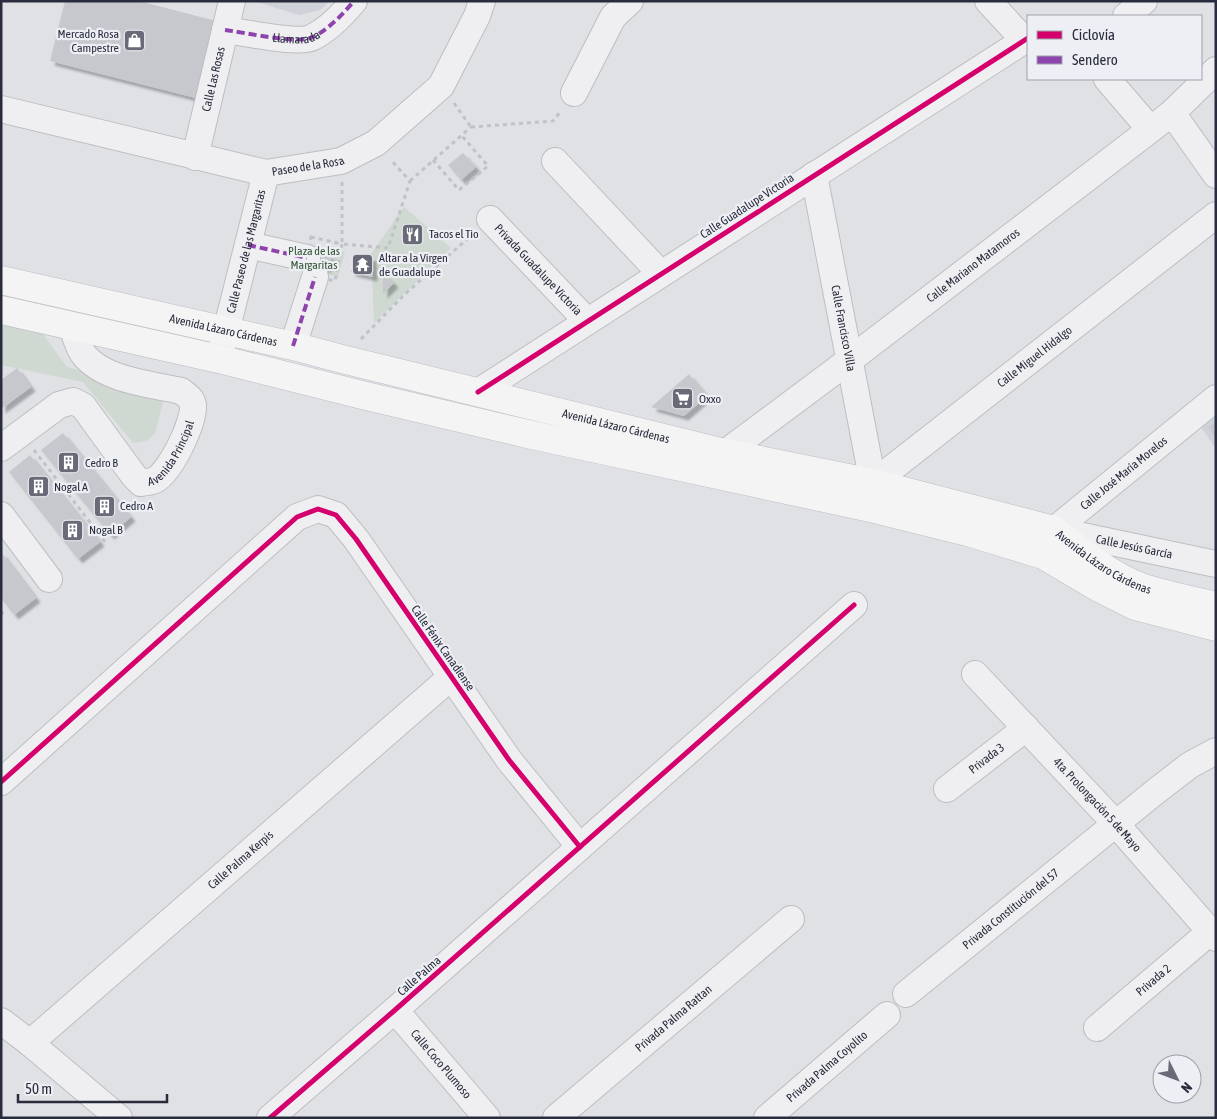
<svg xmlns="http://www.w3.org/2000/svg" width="1217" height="1119" viewBox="0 0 1217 1119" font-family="'Asap Condensed',sans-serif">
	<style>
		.built { fill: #d0d2d9 }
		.green { fill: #cfd8d1 }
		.building { fill: #c7c8cd; filter: url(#shadow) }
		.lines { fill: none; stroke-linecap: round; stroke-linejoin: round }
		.minor-casing { stroke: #bdbec2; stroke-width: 28 }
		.major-casing { stroke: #bcbec3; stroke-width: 29 }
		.path { stroke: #c1c2c7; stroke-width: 3; stroke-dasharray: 4 4; stroke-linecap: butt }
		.minor { stroke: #efeff1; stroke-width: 26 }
		.major { stroke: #f4f4f5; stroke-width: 28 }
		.quiet { stroke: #8e44ad; stroke-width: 4; stroke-dasharray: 8 4; stroke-linecap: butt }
		.cycleway-casing { stroke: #edeff4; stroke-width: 8 }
		.cycleway { stroke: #d6006c; stroke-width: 5 }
		.labels { text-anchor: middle; stroke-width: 4.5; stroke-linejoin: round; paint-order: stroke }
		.street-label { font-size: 12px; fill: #282c3c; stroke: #edeff4 }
		.poi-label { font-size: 12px; fill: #282c3c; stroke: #edeff4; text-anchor: start }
		.park-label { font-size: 12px; fill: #365736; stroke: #edeff4 }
	</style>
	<defs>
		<filter id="shadow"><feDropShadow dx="4.5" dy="4.5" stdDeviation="1" flood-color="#0004"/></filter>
	</defs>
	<rect width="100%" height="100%" fill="#e0e1e5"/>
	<g class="built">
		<path d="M254,1h76l-10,9 -21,5z"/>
		<path d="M1216,402v47l-21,-31z"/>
	</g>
	<g class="green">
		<path d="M404,207l47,41 -77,75 -3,-69z"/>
		<path d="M267,236l78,16 -7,25 -74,-18z"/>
		<path d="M1,317l35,8 31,42 98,27 -10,40 -9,7 -13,2 -50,-61 -82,-17z"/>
	</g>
	<g class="building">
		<path d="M65,1h74l81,21 -20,77 -150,-38z"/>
		<path d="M463,153l13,14 -15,13 -13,-15z"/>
		<path d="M320,254l12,2 -5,12 -11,-2z"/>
		<path d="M356,254l16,3 1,20 -22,-5z"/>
		<path d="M383,273l11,10 -11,11z"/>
		<path d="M17,368l14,19 -30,22v-29z"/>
		<path d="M689,374l18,22 -23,20 -33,-9z"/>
		<path d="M1216,422v15l-8,-10z"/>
		<path d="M63,433l68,84 -21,18 -69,-85z"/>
		<path d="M30,455l70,87 -22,17 -69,-87z"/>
		<path d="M1,552l35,46 -22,17 -13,-17z"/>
	</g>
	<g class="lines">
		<defs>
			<g id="minor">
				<path d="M988,1l36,39"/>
				<path d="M1126,16l18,-15"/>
				<path id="s1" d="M225,30c18,2 74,15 88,7 16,-8 30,-23 41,-36"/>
				<path d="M1107,79l43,50"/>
				<path d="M574,93l39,-76 17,-16"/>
				<path id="s2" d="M1,109l265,64 75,-12 35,-18 65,-57 36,-70 5,-15"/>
				<path d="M1172,113l44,62"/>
				<path id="s3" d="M195,157l37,-156"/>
				<path d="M555,161l106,113"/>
				<path id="s4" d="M814,175l59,308"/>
				<path id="s5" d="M490,219l97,102"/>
				<path d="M248,245l59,13"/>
				<path d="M293,346l22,-69"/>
				<path id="s6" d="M219,359l47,-186"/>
				<path d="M478,392l550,-354"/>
				<path id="s7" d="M1,448l58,-43 14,-4 10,5 51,70 7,7c5,-1 10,-1 14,-3 16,-9 39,-57 38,-75 -1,-7 -7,-10 -12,-14 -31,-7 -77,-11 -97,-36 -6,-7 -9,-20 -12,-29"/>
				<path id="s8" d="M725,453l126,-94 321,-246 44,-43"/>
				<path id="s9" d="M867,502l6,-19 343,-268"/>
				<path d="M1,515l48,64"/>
				<path id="s10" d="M1054,530l162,34"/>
				<path id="s11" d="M1045,549l9,-19 162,-132"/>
				<path id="s12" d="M975,674l141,150 100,114"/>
				<path d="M1,782l296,-265 21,-8 18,6 20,24 153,221 71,87"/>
				<path id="s13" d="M947,789l79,-61"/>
				<path id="s14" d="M906,994l249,-202 35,-27 26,-14"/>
				<path id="s15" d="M395,1010l92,108"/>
				<path d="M1,1021l29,22 89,75"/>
				<path id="s16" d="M1097,1028l113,-96"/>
				<path id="s17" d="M30,1043l421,-366"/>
				<path d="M270,1118l125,-108 459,-405"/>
				<path id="s18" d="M556,1118l235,-199"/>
				<path id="s19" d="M767,1118l120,-103"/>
			</g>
			<g id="major">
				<path id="s20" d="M1,280l292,66 49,13 383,94 148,30 181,47c26,21 55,45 87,57 24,8 50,13 75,19"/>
				<path d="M1,310l218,49 143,36 170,40 334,72 105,26 72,22 56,33 36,18 81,21"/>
			</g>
		</defs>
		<use href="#minor" class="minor-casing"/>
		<use href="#major" class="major-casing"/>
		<g class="path">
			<path d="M454,103l17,24"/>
			<path d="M471,127l82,-6 8,-10"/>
			<path d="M433,160l26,30 29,-24 -26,-30"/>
			<path d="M410,181l61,-54"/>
			<path d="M342,182v62l46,4 22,-67 -19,-21"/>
			<path d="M311,237l31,7 -7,37 -31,-7z"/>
			<path d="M361,339l44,-45 68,-60"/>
			<path d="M34,450l72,93"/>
			<path d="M1,611l4,6"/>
		</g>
		<use href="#minor" class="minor"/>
		<use href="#major" class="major"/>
		<g class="quiet">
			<path d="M225,30c18,2 74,15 88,7 16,-8 30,-23 41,-36"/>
			<path d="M248,245l59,13"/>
			<path d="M293,346l22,-69"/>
		</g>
		<defs>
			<g id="cycleway">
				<path d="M478,392l550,-354"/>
				<path d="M1,782l296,-265 21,-8 18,6 20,24 153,221 71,87"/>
				<path d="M270,1118l125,-108 459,-405"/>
			</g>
		</defs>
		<use href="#cycleway" class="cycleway-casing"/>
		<use href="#cycleway" class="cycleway"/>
	</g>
	<defs>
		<symbol id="shop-square" viewBox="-11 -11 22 22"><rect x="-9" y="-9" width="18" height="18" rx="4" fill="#686b77" stroke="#edeff4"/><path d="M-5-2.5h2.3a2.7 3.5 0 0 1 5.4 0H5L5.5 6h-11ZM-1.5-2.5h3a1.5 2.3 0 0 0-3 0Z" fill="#fff"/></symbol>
		<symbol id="restaurant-square" viewBox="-11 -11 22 22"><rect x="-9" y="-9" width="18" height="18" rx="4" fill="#686b77" stroke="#edeff4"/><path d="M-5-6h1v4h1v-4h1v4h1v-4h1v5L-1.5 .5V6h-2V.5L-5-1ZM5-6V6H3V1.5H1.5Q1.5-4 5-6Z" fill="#fff"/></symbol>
		<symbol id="temple-square" viewBox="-11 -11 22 22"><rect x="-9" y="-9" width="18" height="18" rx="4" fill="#686b77" stroke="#edeff4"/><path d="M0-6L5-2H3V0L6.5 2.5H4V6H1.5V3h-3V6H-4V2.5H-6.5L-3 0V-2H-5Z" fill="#fff"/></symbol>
		<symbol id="supermarket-square" viewBox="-11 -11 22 22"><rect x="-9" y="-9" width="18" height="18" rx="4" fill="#686b77" stroke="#edeff4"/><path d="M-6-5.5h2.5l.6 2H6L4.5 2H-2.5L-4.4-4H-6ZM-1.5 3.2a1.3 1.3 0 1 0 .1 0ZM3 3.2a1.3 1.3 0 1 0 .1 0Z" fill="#fff"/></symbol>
		<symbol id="building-square" viewBox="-11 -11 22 22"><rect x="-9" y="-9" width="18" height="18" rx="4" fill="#686b77" stroke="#edeff4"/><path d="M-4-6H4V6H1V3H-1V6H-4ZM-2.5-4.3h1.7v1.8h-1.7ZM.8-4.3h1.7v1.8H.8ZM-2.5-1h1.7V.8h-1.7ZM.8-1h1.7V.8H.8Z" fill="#fff"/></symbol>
	</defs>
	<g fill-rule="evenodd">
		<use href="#shop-square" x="122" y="28" width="25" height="25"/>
		<use href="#restaurant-square" x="400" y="222" width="25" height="25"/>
		<use href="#temple-square" x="350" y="252" width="25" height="25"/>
		<use href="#supermarket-square" x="670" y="386" width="25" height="25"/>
		<use href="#building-square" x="56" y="450" width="25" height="25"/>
		<use href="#building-square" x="26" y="474" width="25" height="25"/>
		<use href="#building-square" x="92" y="494" width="25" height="25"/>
		<use href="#building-square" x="60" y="518" width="25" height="25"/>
	</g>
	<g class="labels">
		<g class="street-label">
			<text dy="4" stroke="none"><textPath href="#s1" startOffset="72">Llamarada</textPath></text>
			<text dy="4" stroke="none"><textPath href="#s3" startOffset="80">Calle Las Rosas</textPath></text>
			<text dy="4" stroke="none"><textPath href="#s2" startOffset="315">Paseo de la Rosa</textPath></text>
			<text transform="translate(747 206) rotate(-33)" y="4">Calle Guadalupe Victoria</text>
			<text dy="4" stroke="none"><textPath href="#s6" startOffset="111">Calle Paseo de las Margaritas</textPath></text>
			<text dy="4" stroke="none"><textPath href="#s8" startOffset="311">Calle Mariano Matamoros</textPath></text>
			<text dy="4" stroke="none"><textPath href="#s5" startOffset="70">Privada Guadalupe Victoria</textPath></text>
			<text dy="4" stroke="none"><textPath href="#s4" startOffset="156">Calle Francisco Villa</textPath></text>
			<text dy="4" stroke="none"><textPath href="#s20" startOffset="228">Avenida Lázaro Cárdenas</textPath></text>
			<text dy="4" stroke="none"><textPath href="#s9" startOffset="225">Calle Miguel Hidalgo</textPath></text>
			<text dy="4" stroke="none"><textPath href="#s20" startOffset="632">Avenida Lázaro Cárdenas</textPath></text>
			<text dy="4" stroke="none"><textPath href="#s7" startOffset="240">Avenida Principal</textPath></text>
			<text dy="4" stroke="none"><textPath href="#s11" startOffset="111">Calle José María Morelos</textPath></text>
			<text dy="4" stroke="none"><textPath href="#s10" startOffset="82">Calle Jesús García</textPath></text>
			<text dy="4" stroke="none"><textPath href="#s20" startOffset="1142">Avenida Lázaro Cárdenas</textPath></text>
			<text transform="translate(443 648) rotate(55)" y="4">Calle Fénix Canadiense</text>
			<text dy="4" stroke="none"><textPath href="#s13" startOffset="50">Privada 3</textPath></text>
			<text dy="4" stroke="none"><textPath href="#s12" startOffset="179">4ta. Prolongación 5 de Mayo</textPath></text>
			<text dy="4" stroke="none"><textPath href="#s17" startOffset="279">Calle Palma Kerpis</textPath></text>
			<text dy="4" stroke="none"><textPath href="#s14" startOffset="135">Privada Constitución del 57</textPath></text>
			<text transform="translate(419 976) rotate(-41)" y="4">Calle Palma</text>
			<text dy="4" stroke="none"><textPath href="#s16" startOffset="74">Privada 2</textPath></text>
			<text dy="4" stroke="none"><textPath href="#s18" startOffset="154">Privada Palma Rattan</textPath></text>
			<text dy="4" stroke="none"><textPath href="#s15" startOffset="71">Calle Coco Plumoso</textPath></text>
			<text dy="4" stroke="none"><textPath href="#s19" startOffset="79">Privada Palma Coyolito</textPath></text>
		</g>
		<g class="poi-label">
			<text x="119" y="38" text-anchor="end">Mercado Rosa<tspan x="119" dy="14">Campestre</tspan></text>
			<text x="429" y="238">Tacos el Tio</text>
			<text x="379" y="262">Altar a la Virgen<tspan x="379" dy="14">de Guadalupe</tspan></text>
			<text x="699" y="403">Oxxo</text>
			<text x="85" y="467">Cedro B</text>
			<text x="54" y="491">Nogal A</text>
			<text x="120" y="510">Cedro A</text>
			<text x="89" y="534">Nogal B</text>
		</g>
		<g class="park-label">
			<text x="314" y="255">Plaza de las<tspan x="314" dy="14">Margaritas</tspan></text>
		</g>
	</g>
	<rect width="1217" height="1119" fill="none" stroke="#282c3c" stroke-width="5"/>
	<rect x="1027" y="15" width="175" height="65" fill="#edeff4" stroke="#9ea1aa"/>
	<rect x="1037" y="31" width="25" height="8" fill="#d6006c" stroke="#9ea1aa"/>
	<text x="1072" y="40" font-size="15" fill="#282c3c">Ciclovía</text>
	<rect x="1037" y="56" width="25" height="8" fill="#8e44ad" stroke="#9ea1aa"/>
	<text x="1072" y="65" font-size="15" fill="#282c3c">Sendero</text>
	<g transform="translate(1177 1079) rotate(132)"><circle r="24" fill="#edeff4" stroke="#9ea1aa"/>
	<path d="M0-4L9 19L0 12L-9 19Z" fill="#686b77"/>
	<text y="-8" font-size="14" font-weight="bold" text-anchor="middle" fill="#282c3c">N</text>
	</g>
	<path d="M18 1094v8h149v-8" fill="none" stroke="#282c3c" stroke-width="2.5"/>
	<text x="25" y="1094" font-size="15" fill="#282c3c" stroke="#edeff4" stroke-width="4" paint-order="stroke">50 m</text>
</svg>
